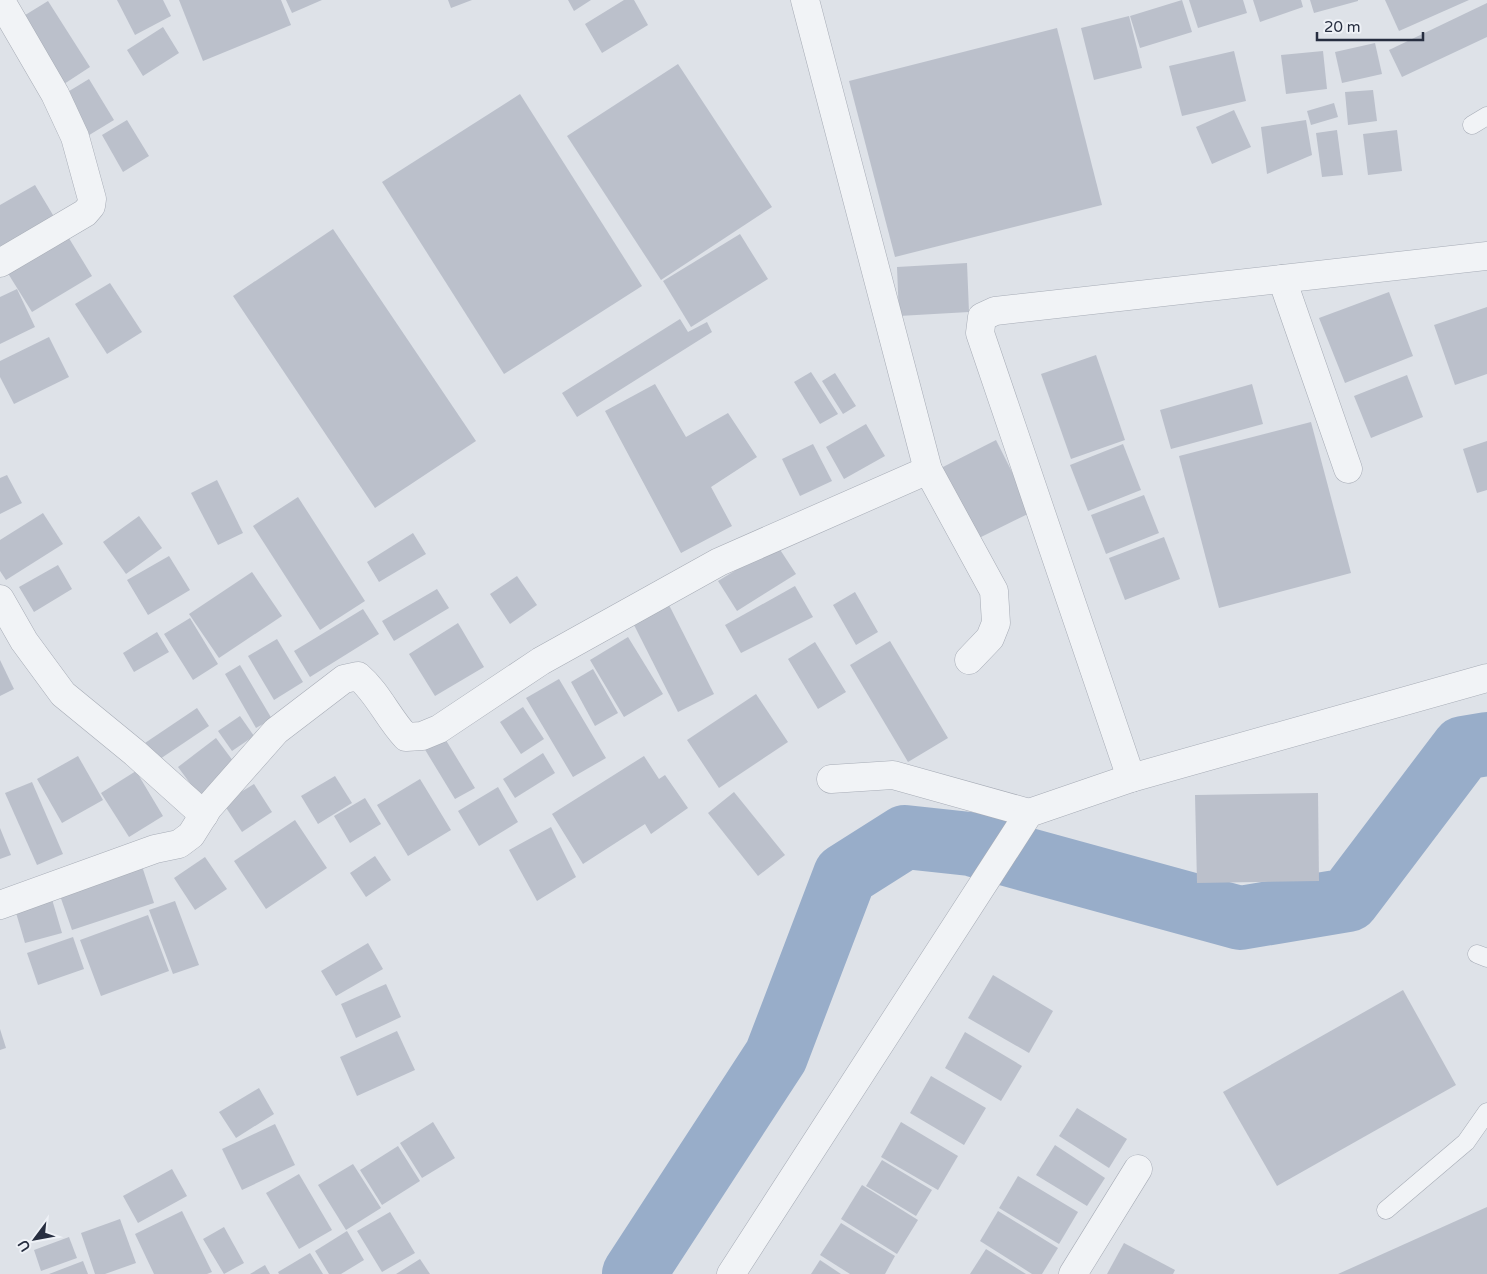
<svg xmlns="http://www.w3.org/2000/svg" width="1487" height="1274" viewBox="0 0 1487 1274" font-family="'Varela Round',sans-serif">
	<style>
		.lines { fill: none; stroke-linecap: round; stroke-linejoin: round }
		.river { stroke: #98adc9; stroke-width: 64 }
		.building { fill: #bbc0cb }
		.service-casing { stroke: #a7acb6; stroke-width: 19 }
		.minor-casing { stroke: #a7acb6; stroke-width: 29 }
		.service { stroke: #f1f3f6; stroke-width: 18 }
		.minor { stroke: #f1f3f6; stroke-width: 28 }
	</style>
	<rect width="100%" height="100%" fill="#dee2e8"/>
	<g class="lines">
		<path class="river" d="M634,1274l142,-218 69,-181 60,-38 65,7 270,74 108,-18 115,-152 24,-4"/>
	</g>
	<g class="building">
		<path d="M117,0h46l8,16 -36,19z"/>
		<path d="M179,0h102l10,25 -88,36z"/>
		<path d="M286,0h36l-30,13z"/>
		<path d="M448,0h24l-21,8z"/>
		<path d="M568,0h23l-17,11z"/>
		<path d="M624,0h10l14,25 -46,28 -17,-29z"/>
		<path d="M1182,0l10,32 -52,16 -10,-32z"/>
		<path d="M1189,0h54l4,13 -49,15z"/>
		<path d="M1253,0h48l2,7 -43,15z"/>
		<path d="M1310,0h48v1l-44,12z"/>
		<path d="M1385,0h84l-70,31z"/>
		<path d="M48,1l42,66 -26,17 -42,-67z"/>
		<path d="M1487,3v34l-85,40 -13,-27z"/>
		<path d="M1129,16l13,52 -48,12 -13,-52z"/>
		<path d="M163,27l16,26 -36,23 -16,-26z"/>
		<path d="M1057,28l45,177 -207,52 -46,-176z"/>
		<path d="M1375,43l7,31 -40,9 -7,-31z"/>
		<path d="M1234,51l12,50 -64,15 -13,-50z"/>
		<path d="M1323,51l4,38 -41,5 -5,-39z"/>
		<path d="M678,64l94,143 -111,73 -94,-144z"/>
		<path d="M89,79l25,41 -28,17 -25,-41z"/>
		<path d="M1373,90l4,31 -29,4 -3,-33z"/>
		<path d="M520,94l122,192 -138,88 -122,-192z"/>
		<path d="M1334,103l4,14 -27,8 -4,-14z"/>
		<path d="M1234,110l17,37 -39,17 -16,-37z"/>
		<path d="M127,120l22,36 -26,16 -21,-37z"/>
		<path d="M1306,120l6,35 -45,19 -6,-47z"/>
		<path d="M1337,130l6,45 -21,2 -6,-44z"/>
		<path d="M1397,130l5,41 -34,4 -5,-41z"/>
		<path d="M35,185l21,35 -56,32v-47z"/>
		<path d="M333,229l143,212 -101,67 -142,-212z"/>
		<path d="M64,230l28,46 -60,36 -28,-45z"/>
		<path d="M740,234l28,45 -77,48 -28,-46z"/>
		<path d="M967,263l2,49 -70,4 -2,-49z"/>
		<path d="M110,283l32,49 -35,22 -32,-50z"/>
		<path d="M17,289l18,38 -35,17v-47z"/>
		<path d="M1389,292l24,64 -68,27 -26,-65z"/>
		<path d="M1487,307v67l-32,11 -21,-60z"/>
		<path d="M680,319l8,13 19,-10 5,10 -135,85 -15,-24z"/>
		<path d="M49,337l20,40 -55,27 -14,-27v-16z"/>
		<path d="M1096,355l29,85 -54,19 -30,-85z"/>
		<path d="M811,372l27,42 -18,10 -26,-42z"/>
		<path d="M835,373l21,33 -13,8 -21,-33z"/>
		<path d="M1407,375l16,42 -52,21 -17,-42z"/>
		<path d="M655,384l31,53 42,-24 29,44 -46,30 21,39 -51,27 -76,-142z"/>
		<path d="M1252,384l11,40 -92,25 -11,-39z"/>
		<path d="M1311,422l40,151 -132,35 -40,-152z"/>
		<path d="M866,424l19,32 -41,23 -18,-32z"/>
		<path d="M996,440l36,72 -55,27 -36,-71z"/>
		<path d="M1487,441v49l-10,3 -14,-44z"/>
		<path d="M813,444l19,37 -32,15 -18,-37z"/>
		<path d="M1123,444l18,46 -53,21 -18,-46z"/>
		<path d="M7,475l15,28 -22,11v-36z"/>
		<path d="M217,480l26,53 -25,12 -27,-52z"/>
		<path d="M1144,495l15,38 -53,21 -15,-39z"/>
		<path d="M298,497l67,104 -45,29 -67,-104z"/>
		<path d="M43,513l20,31 -57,36 -6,-9v-31z"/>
		<path d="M139,516l23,32 -36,26 -23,-32z"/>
		<path d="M413,533l13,21 -47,28 -12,-20z"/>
		<path d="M1164,537l16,42 -55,21 -16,-42z"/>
		<path d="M777,545l19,29 -59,37 -19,-30z"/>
		<path d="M169,556l21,34 -42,25 -21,-35z"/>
		<path d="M58,565l14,24 -38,23 -15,-25z"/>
		<path d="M252,572l30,44 -63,42 -30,-44z"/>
		<path d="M517,576l20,29 -27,19 -20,-30z"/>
		<path d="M795,586l18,31 -72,36 -16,-28z"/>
		<path d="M437,589l12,19 -55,33 -12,-20z"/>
		<path d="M855,592l23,40 -22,13 -23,-40z"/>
		<path d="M668,603l46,91 -36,18 -46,-91z"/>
		<path d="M363,609l16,25 -69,43 -16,-26z"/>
		<path d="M190,618l28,46 -25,16 -29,-46z"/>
		<path d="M458,623l26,44 -49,29 -26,-42z"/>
		<path d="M157,632l12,20 -35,20 -11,-19z"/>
		<path d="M628,637l35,57 -39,23 -34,-57z"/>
		<path d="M277,639l26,43 -29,18 -26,-44z"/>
		<path d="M890,641l58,97 -40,24 -58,-97z"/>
		<path d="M815,642l31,50 -28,17 -30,-50z"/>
		<path d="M0,660l14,29 -14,7z"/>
		<path d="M240,665l32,54 -16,9 -31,-54z"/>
		<path d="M593,669l25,44 -23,13 -24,-44z"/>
		<path d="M559,679l47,79 -33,19 -47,-79z"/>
		<path d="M756,694l32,48 -69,46 -32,-48z"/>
		<path d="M523,707l21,32 -23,15 -21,-32z"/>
		<path d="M197,708l12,18 -55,37 -12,-18z"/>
		<path d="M240,716l14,20 -22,15 -14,-20z"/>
		<path d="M444,737l31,51 -20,11 -31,-51z"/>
		<path d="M216,738l23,31 -38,29 -23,-31z"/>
		<path d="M543,753l12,20 -40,25 -12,-19z"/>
		<path d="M78,756l25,44 -41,23 -25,-44z"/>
		<path d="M644,756l15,23 6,-4 23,33 -37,26 -6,-10 -62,40 -31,-50z"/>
		<path d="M136,771l27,45 -34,21 -28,-44z"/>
		<path d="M335,776l17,27 -34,21 -17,-28z"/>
		<path d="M420,779l31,51 -43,26 -31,-51z"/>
		<path d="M32,782l31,72 -26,11 -32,-72z"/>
		<path d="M254,784l18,28 -30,20 -19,-29z"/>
		<path d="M498,787l20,35 -39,24 -21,-35z"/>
		<path d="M734,792l51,63 -27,21 -50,-63z"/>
		<path d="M1318,793l1,88 -122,2 -2,-88z"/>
		<path d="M365,798l16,26 -31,19 -16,-27z"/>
		<path d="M295,820l32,48 -61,41 -32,-48z"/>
		<path d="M551,827l25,50 -39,24 -28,-51z"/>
		<path d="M0,828l11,27 -11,4z"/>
		<path d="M375,856l16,24 -25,17 -16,-24z"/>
		<path d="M205,857l22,32 -32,21 -21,-32z"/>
		<path d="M140,860l14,43 -82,27 -15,-43z"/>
		<path d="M51,896l11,37 -37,10 -11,-37z"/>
		<path d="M175,901l24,64 -26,9 -24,-64z"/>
		<path d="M148,915l21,56 -68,25 -21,-56z"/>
		<path d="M73,937l11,32 -46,16 -11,-32z"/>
		<path d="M368,943l15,26 -47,27 -15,-25z"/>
		<path d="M993,975l60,36 -24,42 -61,-35z"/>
		<path d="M386,984l15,33 -45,21 -15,-34z"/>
		<path d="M1403,990l53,95 -179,101 -54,-94z"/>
		<path d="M0,1029l6,19 -6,2z"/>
		<path d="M397,1031l18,39 -58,26 -17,-39z"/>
		<path d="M965,1032l57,34 -21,35 -56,-33z"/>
		<path d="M931,1076l55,32 -22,37 -54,-32z"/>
		<path d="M259,1088l15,26 -38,24 -17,-26z"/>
		<path d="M1077,1108l50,31 -18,29 -50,-32z"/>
		<path d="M433,1122l22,36 -33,20 -22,-35z"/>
		<path d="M901,1122l57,34 -20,34 -57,-33z"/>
		<path d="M275,1124l20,41 -53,25 -20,-41z"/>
		<path d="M1055,1145l50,33 -18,28 -51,-31z"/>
		<path d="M398,1146l22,35 -38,24 -22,-35z"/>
		<path d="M882,1160l50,30 -16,26 -50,-30z"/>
		<path d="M353,1164l28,44 -35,22 -28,-45z"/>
		<path d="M172,1169l15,27 -49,27 -15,-27z"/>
		<path d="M299,1174l33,56 -33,19 -33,-56z"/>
		<path d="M1018,1176l60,36 -19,32 -60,-36z"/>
		<path d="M862,1185l56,35 -21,34 -56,-35z"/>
		<path d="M1487,1207v67h-149z"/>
		<path d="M182,1211l30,61 -5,2h-53l-19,-40z"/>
		<path d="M998,1211l60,37 -16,26h-10l-52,-33z"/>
		<path d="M390,1212l25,41 -33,19 -25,-41z"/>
		<path d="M120,1219l16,44 -31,11h-10l-14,-41z"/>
		<path d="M841,1223l54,33 -10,18h-35l-30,-19z"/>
		<path d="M224,1227l20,36 -20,11 -21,-35z"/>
		<path d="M347,1231l17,29 -23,14h-12l-14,-23z"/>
		<path d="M69,1237l8,21 -36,13 -7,-21z"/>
		<path d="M1124,1243l51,27 -2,4h-66z"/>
		<path d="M986,1249l40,25h-56z"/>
		<path d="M310,1253l13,21h-44l-1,-2z"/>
		<path d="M420,1259l10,15h-34z"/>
		<path d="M820,1260l21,14h-30z"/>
		<path d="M83,1261l5,13h-39z"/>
		<path d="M265,1265l5,9h-20z"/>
	</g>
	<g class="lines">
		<defs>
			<g id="service">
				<path d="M1472,125l15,-9"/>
				<path d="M1477,954l10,4"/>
				<path d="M1386,1210l80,-68 21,-30"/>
			</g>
			<g id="minor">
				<path d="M805,0l123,470 66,121 2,32 -6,15 -21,22"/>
				<path d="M0,263l85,-50 6,-7 1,-7 -17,-62 -20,-43 -54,-93"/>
				<path d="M1282,279l66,190"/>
				<path d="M0,599l24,42 39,53 72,59 69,62"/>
				<path d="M1131,778l-151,-445 2,-16 13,-6 492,-55"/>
				<path d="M831,779l62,-4 136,38"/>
				<path d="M0,905l155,-56 24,-5 12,-9 17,-27 68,-77 68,-52 14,-3c20,17 30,42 48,61l16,-1 17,-7 102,-68 178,-99 209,-92"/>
				<path d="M731,1274l298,-461 102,-35 356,-100"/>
				<path d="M1073,1274l65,-105"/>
			</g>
		</defs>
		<use href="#service" class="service-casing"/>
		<use href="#minor" class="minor-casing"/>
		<use href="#service" class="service"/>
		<use href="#minor" class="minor"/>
	</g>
	<g transform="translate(35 1239) rotate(238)" stroke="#eef1f6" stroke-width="4" paint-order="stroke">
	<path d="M0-4L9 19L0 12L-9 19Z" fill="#272e40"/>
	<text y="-8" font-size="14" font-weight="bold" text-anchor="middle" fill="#272e40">U</text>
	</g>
	<path d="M1317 32v8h106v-8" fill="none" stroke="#272e40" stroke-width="2.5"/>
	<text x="1324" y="32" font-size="15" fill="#272e40" stroke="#eef1f6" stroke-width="4" paint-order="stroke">20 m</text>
</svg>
